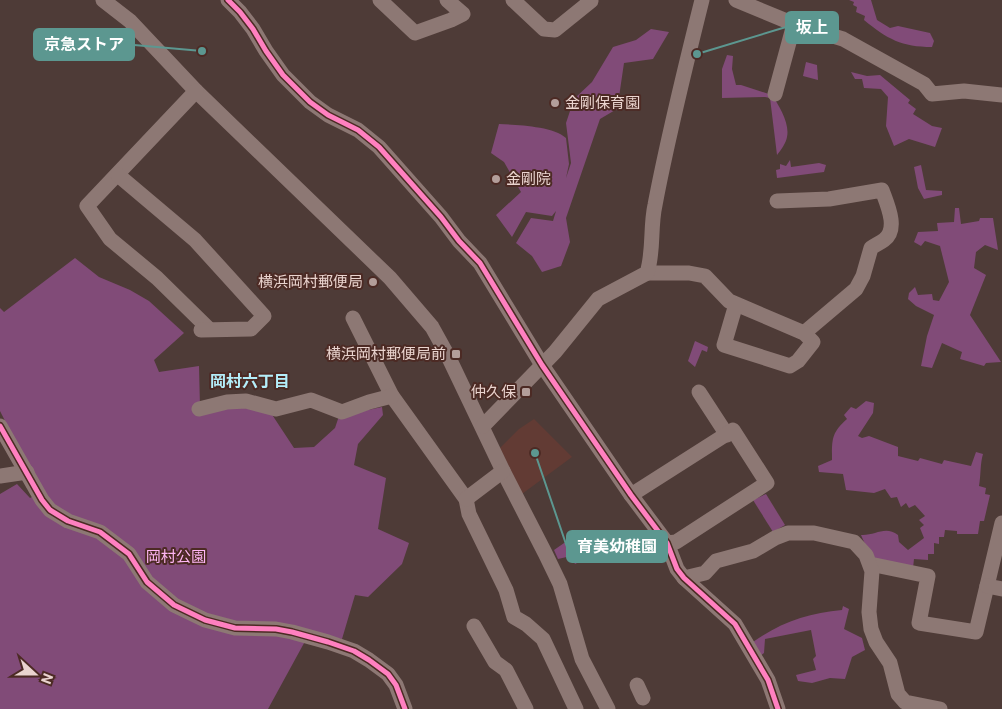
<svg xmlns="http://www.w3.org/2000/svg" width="1002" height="709" viewBox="0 0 1002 709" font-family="Roboto,'Noto Sans JP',sans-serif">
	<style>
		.built { fill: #623b34 }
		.green { fill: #814b78 }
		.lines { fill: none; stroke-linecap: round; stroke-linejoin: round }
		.minor { stroke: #8d7874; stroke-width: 15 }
		.cycleway-casing { stroke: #4c2a24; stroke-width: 8 }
		.cycleway { stroke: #ff80c0; stroke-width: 5 }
		.poi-dot { fill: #b39e9a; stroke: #4c2a24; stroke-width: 2 }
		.labels { text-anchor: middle; stroke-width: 4; stroke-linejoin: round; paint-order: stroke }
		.poi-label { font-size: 15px; fill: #ead4cf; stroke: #4c2a24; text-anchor: end }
		.park-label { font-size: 15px; fill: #feb6f4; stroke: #4c2a24 }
		.neighbourhood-label { font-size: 16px; font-weight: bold; fill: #b4edf9; stroke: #4c2a24 }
		.leader { fill: none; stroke: #5c9790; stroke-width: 2 }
		.callout-dot { fill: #5c9790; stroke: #4c2a24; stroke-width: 2 }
		.callout { fill: #5c9790; stroke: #5c9790; stroke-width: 2 }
		.callout-label { font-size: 16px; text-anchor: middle; font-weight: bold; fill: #fff }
	</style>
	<rect width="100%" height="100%" fill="#4e3b37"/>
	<path class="built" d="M534,419l38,38 -50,37 -22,-46 19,-19z"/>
	<g class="green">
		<path d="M849,0h22l6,20 13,8 8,-2 32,7 4,8 -2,6c-30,0 -45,-8 -68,-27l1,-4 -9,-4 1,-5 -4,-2 1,-3z"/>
		<path d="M651,29l18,3 -16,27 -29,4 -5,34 3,9 -22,13 -34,99 4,24 -9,24 -19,6 -10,-16 -16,-13 15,-25 22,3 3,-10 -4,5 -26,-4 -14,25 -16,-22 25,-23 -17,-30 -13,-9 8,-29c18,1 54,2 67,14l3,26 -3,14 5,-15 -5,-40 8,-24 18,-17 21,-35 23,-7z"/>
		<path d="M727,55l6,1 -1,13 4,16h5l31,10c7,11 18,28 15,42 -1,6 -6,13 -10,18l-7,-57 -5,-1 -43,1v-29z"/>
		<path d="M806,62l11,3 1,15 -15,-4z"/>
		<path d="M851,72l16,4 13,-1 30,25 -2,3 8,6 -3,5 19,12 10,2 -7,19 -26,-8 -15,7 -8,-20 2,-29 -7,-8 -17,-1 -2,-9h-7z"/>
		<path d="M790,160l1,7 28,-4 7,2 -2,7 -47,6 -1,-8 4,-1v-5l6,2z"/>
		<path d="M921,165l5,25 16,1v4l-18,4 -6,-11 -4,-21z"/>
		<path d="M955,208h4l2,16 18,-3 1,-3h13l5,32 -13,-5 -9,7 -2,16 12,7 -16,40 31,47 -15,1 -2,3 -24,-7 2,-7 -20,-9 -10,25 -11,-2 6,-30 7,-21 -18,-9 -8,-7 1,-6 6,-6 3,8 14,-1 1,6 6,1 10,-19 -9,-36 -15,-5 -4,5 -7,-4 4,-10 20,-1 -1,-8 17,-1z"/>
		<path d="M75,258l24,19 31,13 19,11 35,32 -30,27 5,12 40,-6 1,41 18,-1 51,4 25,38 20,-1 21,-19 4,-12 43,-9 1,8 -25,29 -4,21 32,13 -8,51 31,14 -7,21 -34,33 -13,-2 -13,44 -33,-5 -41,75h-268v-215l17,-10 13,14 9,-5 -4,-13 -35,-69v-103l4,4z"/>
		<path d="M695,341l13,6 -1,5 -5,-2 -7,17 -7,-6z"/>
		<path d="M866,401l8,2 -1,10 -15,23 4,2 7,-2 29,11v9l20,5 2,-3 22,6 2,-4 27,6 5,-14 7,2c-3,10 -2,21 -4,32l7,2 -1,6 5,1 -6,26h-4l-2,13h-21v-3l-12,-1 -1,7h-5v7l-5,-1v11h-6v6l-14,-1 -1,9 -36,-6 -9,-11 -7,-16c14,1 24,-10 37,0l1,7 9,8 16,-12 -4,-10 4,-3 -5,-5 6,-4 -10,-11 -6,3 -3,-5 -5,4 -4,-10 -6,1 -6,-9 -11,4 -28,-3 -3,-16 -24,-2 -1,-6 14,-6c0,-20 -1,-27 15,-41l-3,-4 7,-8 5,2z"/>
		<path d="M766,494l19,31 -12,7 -20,-32z"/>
		<path d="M567,541l12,21 -4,2 -4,-8 -13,3 -4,-9z"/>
		<path d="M843,606l6,3 -5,20 18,9 3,12 -13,7 -7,22 -15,-1 -18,5 -14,-2 -2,-6 20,-5 -3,-11 3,-3 -5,-26 -46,9 -1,14 -4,3 -7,-14c28,-20 56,-29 89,-32z"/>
	</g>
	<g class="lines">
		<g class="minor">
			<path d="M103,0l27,21 66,70 194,187 42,49 16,29 55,115 42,82 15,31 22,75 26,50"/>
			<path d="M228,0l12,12 13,17 13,22 17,24 27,27 18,13 30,15 21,17 62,70 18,24 21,22 62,102 89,130 36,48 10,26 7,9 51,46 33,56 10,29"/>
			<path d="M380,0l35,33 36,-13 12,-6 -16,-14"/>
			<path d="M513,0l31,29 11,1 36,-29 -2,-1"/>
			<path d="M736,0l58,24"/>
			<path d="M196,91l-109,115 23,33 47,39 52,51"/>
			<path d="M775,94l19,-70 49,15 81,45 8,10 32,-3 38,4"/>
			<path d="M118,175l77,65 69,76 -13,13 -50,1"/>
			<path d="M777,201l52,-2 53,-9c5,14 17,39 2,50 -4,3 -9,5 -13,8l-8,28 -7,13 -52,44"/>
			<path d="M647,273h42l16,3 24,25 75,32 9,9 -15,19 -8,5 -66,-21 12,-41"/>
			<path d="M353,318l39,78 74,103 3,15 37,76 8,27 12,7 17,15 33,70"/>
			<path d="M699,392l28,43"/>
			<path d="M199,409l28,-7 19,-1 30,8 35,-9 31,12 27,-10 23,-6"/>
			<path d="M0,426l42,74 8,10 18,11 32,11 29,22 18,28 27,23 31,15 30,8 41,1 16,3 36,10 26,9 15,9 19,14 8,11 9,24"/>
			<path d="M483,426l72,-74 43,-53 49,-26c7,-22 3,-46 8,-68 13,-69 30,-137 47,-205"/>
			<path d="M0,476l27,-4"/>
			<path d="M631,495l102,-65 34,53 -91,59 -9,1"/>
			<path d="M466,499l37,-28"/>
			<path d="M870,564l58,12 -9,47 57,9 26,-109"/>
			<path d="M684,578l21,-5 11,-12 37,-10 22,-13 13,-5h26l40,9 12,13 6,16 -3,41 2,17 5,13 14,21 8,31 7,8 35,7"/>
			<path d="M987,586l15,3"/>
			<path d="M474,626l21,36 11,8 20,39"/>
			<path d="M637,685l6,13"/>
		</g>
		<defs>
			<g id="cycleway">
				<path d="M228,0l12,12 13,17 13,22 17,24 27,27 18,13 30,15 21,17 62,70 18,24 21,22 62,102 89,130 36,48 10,26 7,9 51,46 33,56 10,29"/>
				<path d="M0,426l42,74 8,10 18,11 32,11 29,22 18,28 27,23 31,15 30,8 41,1 16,3 36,10 26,9 15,9 19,14 8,11 9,24"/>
			</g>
		</defs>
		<use href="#cycleway" class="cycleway-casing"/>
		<use href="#cycleway" class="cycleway"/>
	</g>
	<g class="poi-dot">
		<circle cx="555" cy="103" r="5"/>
		<circle cx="496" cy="179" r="5"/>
		<circle cx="373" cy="282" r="5"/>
		<rect x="451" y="349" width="10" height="10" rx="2.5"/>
		<rect x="521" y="387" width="10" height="10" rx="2.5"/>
	</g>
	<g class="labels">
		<g class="poi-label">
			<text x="565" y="108" text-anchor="start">金剛保育園</text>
			<text x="506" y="184" text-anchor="start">金剛院</text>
			<text x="363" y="287">横浜岡村郵便局</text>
			<text x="446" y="359">横浜岡村郵便局前</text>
			<text x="516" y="397">仲久保</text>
		</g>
		<g class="park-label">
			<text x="176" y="562">岡村公園</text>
		</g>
		<g class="neighbourhood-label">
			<text x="250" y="387">岡村六丁目</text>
		</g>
	</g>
	<path class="leader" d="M697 54L786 27M202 51L134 45M535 453L567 547"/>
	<g class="callout-dot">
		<circle cx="697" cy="54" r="5"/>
		<circle cx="202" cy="51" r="5"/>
		<circle cx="535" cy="453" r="5"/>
	</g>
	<g class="callout">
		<rect x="786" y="12" width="52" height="31" rx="5"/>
		<rect x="34" y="29" width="100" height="31" rx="5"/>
		<rect x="567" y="531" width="100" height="31" rx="5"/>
	</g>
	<g class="callout-label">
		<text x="812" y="33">坂上</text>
		<text x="84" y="50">京急ストア</text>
		<text x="617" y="552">育美幼稚園</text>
	</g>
	<g transform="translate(35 674) rotate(111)" stroke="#4c2a24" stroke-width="4" paint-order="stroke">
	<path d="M0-4L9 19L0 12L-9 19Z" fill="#ead4cf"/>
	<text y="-8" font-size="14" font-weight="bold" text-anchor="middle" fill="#ead4cf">N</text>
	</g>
</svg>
